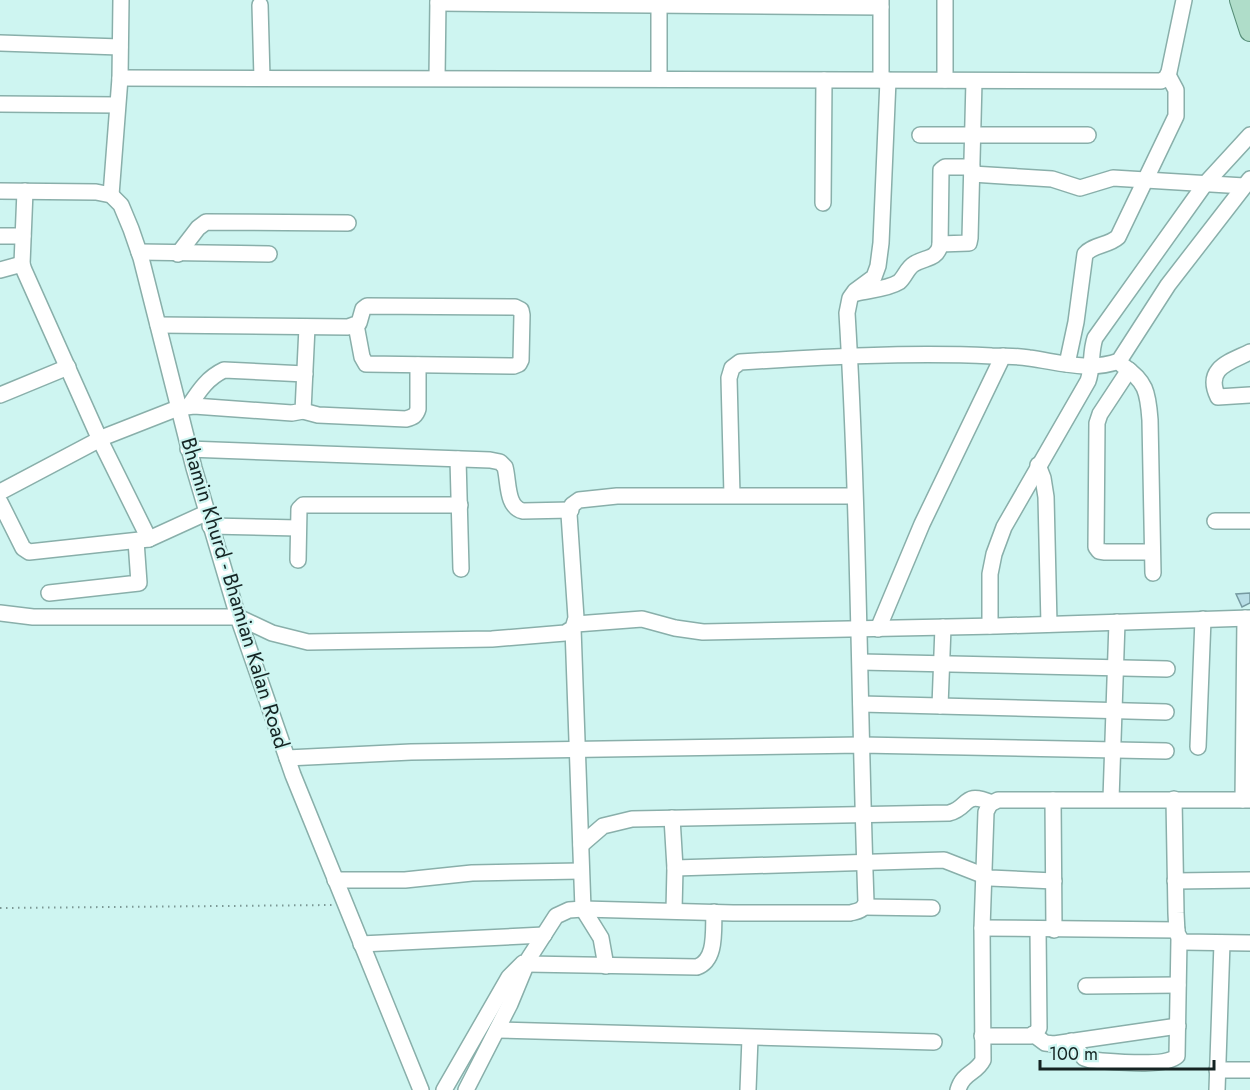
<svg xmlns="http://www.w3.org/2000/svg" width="1250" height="1090" viewBox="0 0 1250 1090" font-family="Jost,sans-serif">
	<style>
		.building { fill: #b8dee6; stroke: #769aa1; stroke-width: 1.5 }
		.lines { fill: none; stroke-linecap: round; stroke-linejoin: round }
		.minor-casing { stroke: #89afaa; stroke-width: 18 }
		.major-casing { stroke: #578e78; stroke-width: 22 }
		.path { stroke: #7b9895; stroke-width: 2; stroke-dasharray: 1.5 4.5; stroke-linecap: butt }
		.minor { stroke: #fff; stroke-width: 15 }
		.major { stroke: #afddc9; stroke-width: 20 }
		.labels { text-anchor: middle; stroke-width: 4.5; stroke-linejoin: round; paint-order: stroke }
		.street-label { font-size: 21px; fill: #152423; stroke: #cef5f1 }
	</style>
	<rect width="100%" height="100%" fill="#cef5f1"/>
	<path class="building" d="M1250,593v10l-8,4 -6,-13z"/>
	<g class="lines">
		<defs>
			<g id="minor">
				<path d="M659,0v79"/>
				<path d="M881,0v80"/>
				<path d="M438,3l443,4"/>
				<path d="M260,5l2,73"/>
				<path d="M0,43l120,4"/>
				<path d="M120,78l1041,3 5,-3 3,-6 15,-72"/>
				<path d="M437,78l1,-78"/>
				<path d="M945,80v-80"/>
				<path d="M0,104l117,1"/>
				<path d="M920,135h168"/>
				<path d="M972,174l80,5 28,9 33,-10 131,8"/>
				<path d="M0,191l96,1 15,3 10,10 10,24 10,29 53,210 44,149 55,158 128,315"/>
				<path d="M25,191l-3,73 2,6 76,170 49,99"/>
				<path d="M111,195l9,-117 1,-78"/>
				<path d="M823,203l1,-123"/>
				<path d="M0,236h23"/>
				<path d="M940,244l29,-1 1,-5 4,-157"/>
				<path d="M139,252l130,2"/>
				<path d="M178,254l20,-26 8,-6 142,1"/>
				<path d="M0,270l22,-6"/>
				<path d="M857,293c12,-3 31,-4 42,-11 6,-5 8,-14 15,-18 11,-7 22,-4 26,-18l1,-76 4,-3h27"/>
				<path d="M158,325l190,2 11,-4 4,-14 4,-3 148,1 6,3 1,5 -1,45 -2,4 -5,2 -148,-2 -4,-7 -6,-32"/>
				<path d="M1250,352c-20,10 -46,16 -32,45l32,-2"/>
				<path d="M1067,364l9,-42 9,-68c9,-10 23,-8 33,-17l58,-121v-26l-8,-15"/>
				<path d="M1122,365c24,16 26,27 28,55l3,153"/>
				<path d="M1129,370l-29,44 -3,9 -1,124 3,4 6,1h47"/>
				<path d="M0,395l68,-28"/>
				<path d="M189,406c10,-15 18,-28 35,-36l81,4"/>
				<path d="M303,411l15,4 88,4c7,-2 10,-3 12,-10v-44"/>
				<path d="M188,449l302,11 10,2 5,5c4,15 1,40 18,44l48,-1"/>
				<path d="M458,459l3,110"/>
				<path d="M1038,465l5,13 3,19 3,127"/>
				<path d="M0,492l104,-55 74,-29 16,-2 98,7 11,-2 4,-84"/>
				<path d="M732,495l-3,-117 3,-10 8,-6c84,-5 168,-10 252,-6 12,0 25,0 37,2 30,4 60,14 90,3l49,-76 82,-106"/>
				<path d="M0,502l23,46 6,4 120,-13 57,-26"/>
				<path d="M1215,521h35"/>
				<path d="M210,526l88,2"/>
				<path d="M298,560l1,-51 4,-4h157"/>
				<path d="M49,593l90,-10 -3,-42"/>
				<path d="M0,613l33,4h205l34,16 36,9 184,-3 73,-6 8,-5 3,-10 -7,-104 3,-9 7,-5 38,-4h237"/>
				<path d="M576,624l66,-5 33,9 28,4 294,-6 253,-8"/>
				<path d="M990,626v-52l4,-20 10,-27 84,-146c5,-14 2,-28 7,-43l110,-154 45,-49"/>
				<path d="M573,628l10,281 18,29 5,28"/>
				<path d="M878,629l44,-105 81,-168"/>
				<path d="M861,662l306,7"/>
				<path d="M861,704l305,8"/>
				<path d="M940,706l3,-79"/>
				<path d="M1198,747l5,-128"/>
				<path d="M287,758l124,-6 450,-7 305,6"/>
				<path d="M1111,799l6,-177"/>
				<path d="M1174,799l2,114 1,20 5,9 68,1"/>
				<path d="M1053,800l1,130"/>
				<path d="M1243,800l2,-182"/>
				<path d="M672,818l3,50 -1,42"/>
				<path d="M581,845l22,-19 29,-7 317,-6c21,-5 13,-23 43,-10"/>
				<path d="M675,868l269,-8 46,18 64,3"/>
				<path d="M335,880h70l67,-7 109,-2"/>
				<path d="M1175,881l75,-1"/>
				<path d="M864,907l68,1"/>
				<path d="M982,928l195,2"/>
				<path d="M361,944l183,-9"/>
				<path d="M527,964l170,3c20,-7 16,-37 17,-55"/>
				<path d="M1086,986l92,-1"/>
				<path d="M497,1030l437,12"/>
				<path d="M1033,1034l12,9 9,1 124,-18"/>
				<path d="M982,1036h49l5,-3 3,-5 -1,-99"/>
				<path d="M1071,1041l13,17 6,2c19,1 75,8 87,-4l2,-117"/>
				<path d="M1217,1070h33"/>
				<path d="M444,1090l65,-113 14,-14"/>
				<path d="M466,1090l44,-86 19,-46 27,-42 13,-6 14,-1 150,4h117c8,-2 13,-2 16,-11 -7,-197 -7,-393 -19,-589l3,-15 5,-7 19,-14 4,-11 3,-23 7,-163"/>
				<path d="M748,1090l2,-52"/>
				<path d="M958,1090c5,-18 18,-16 25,-30l-1,-132 4,-116 4,-8 8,-4h252"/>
				<path d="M1217,1090l5,-147"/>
			</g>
			<path id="major" d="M1240,0l10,31"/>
		</defs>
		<use href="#minor" class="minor-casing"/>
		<use href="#major" class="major-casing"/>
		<path class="path" d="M0,908l333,-3"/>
		<use href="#minor" class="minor"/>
		<use href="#major" class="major"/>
	</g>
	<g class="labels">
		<g class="street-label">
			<text transform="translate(235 593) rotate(73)" y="7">Bhamin Khurd - Bhamian Kalan Road</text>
		</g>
	</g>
	<path d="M1040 1060v9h174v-9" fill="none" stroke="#152423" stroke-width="3"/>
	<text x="1049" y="1060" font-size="18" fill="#152423" stroke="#cef5f1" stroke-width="4.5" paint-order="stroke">100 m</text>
</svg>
